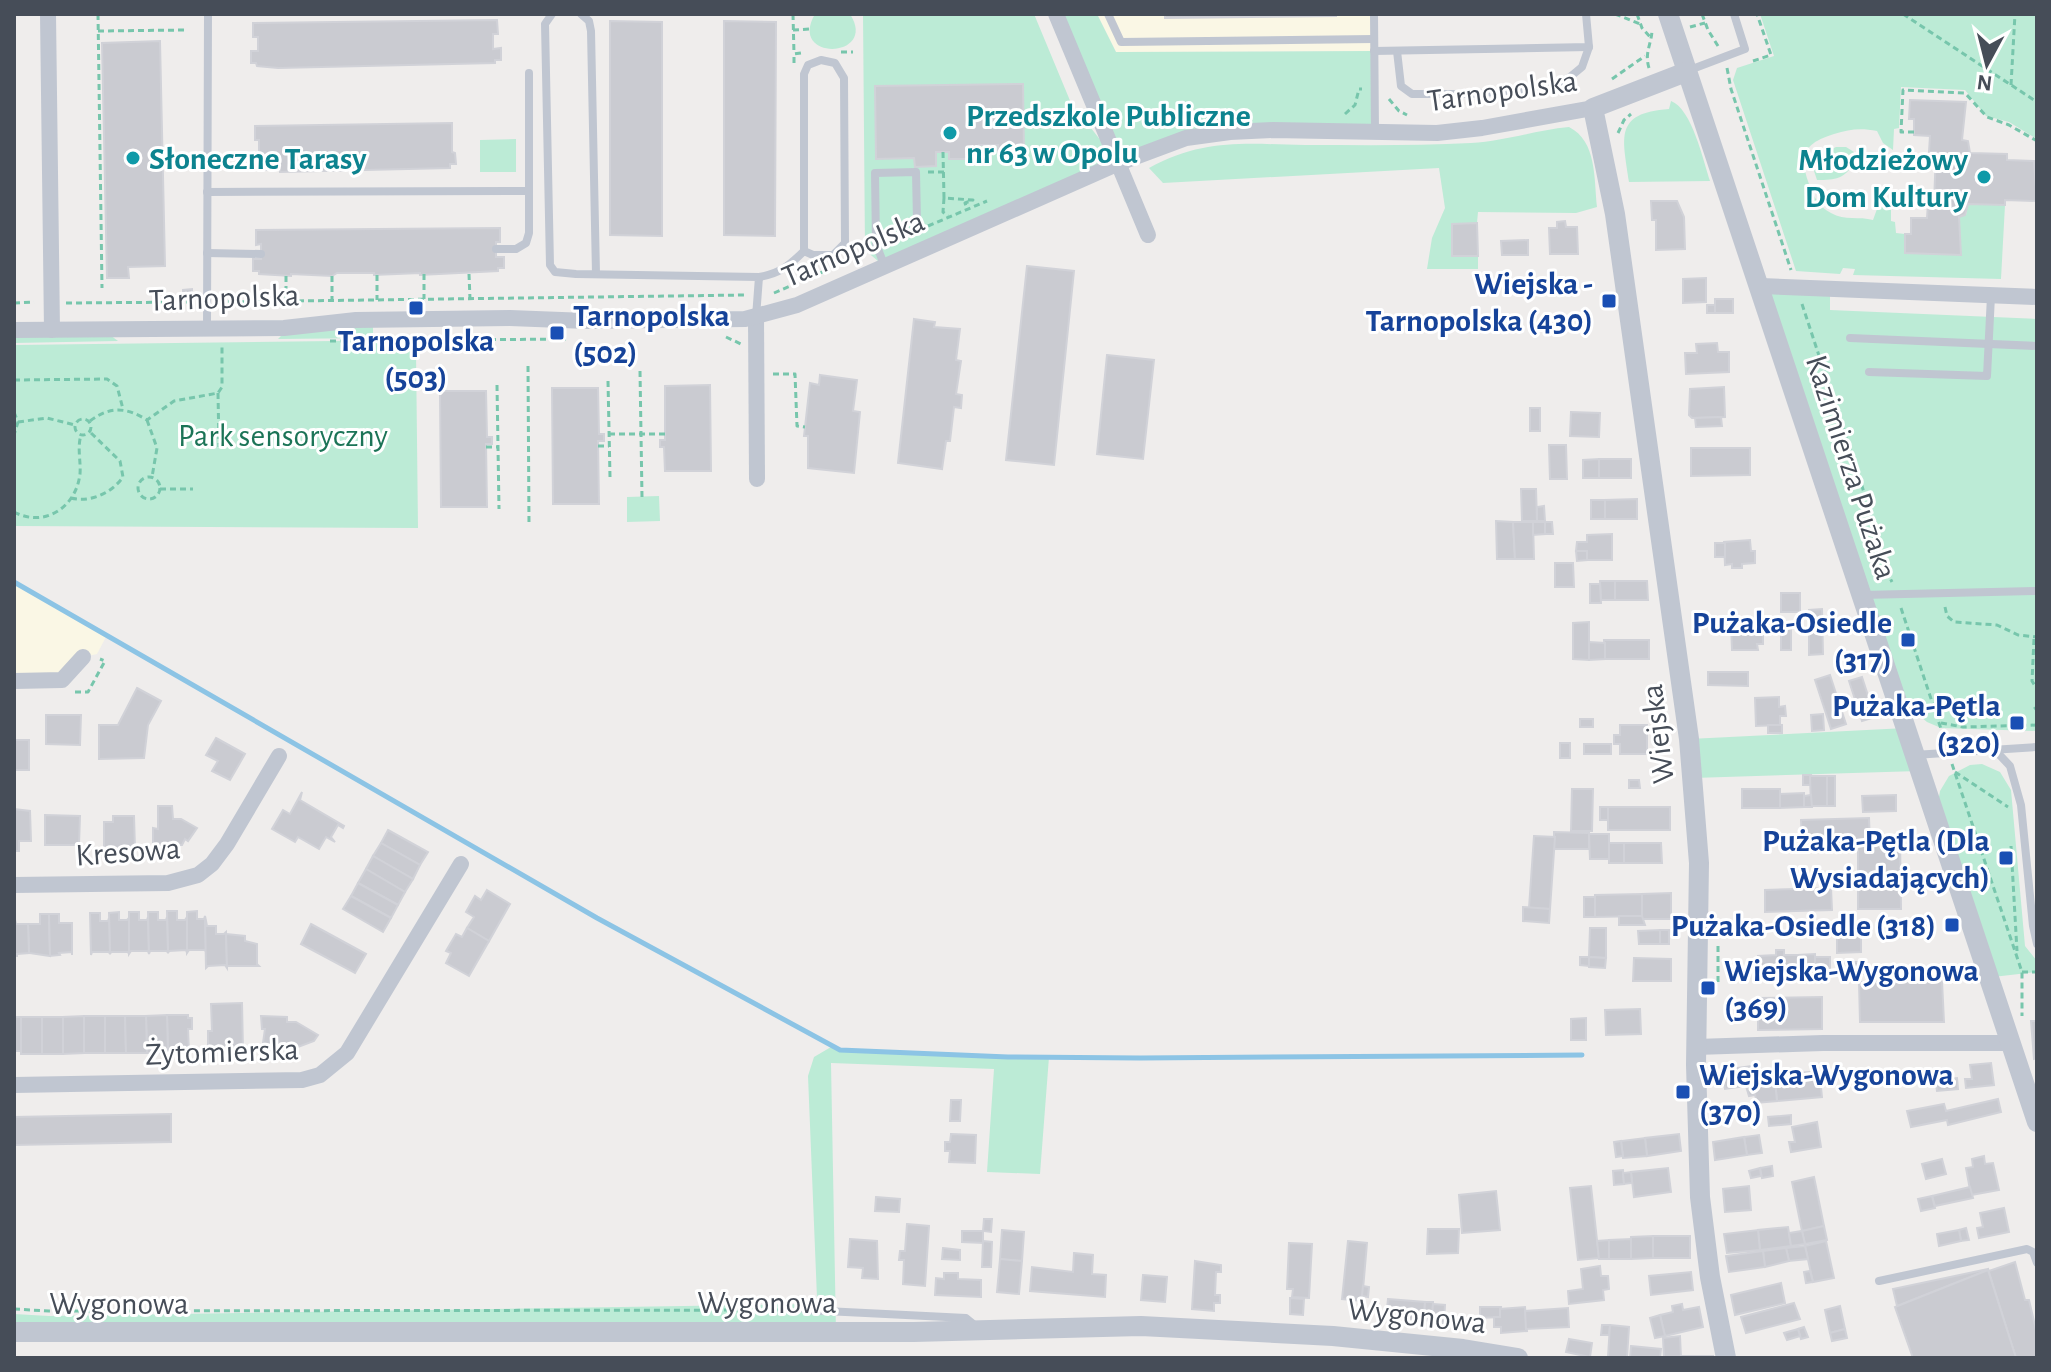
<svg xmlns="http://www.w3.org/2000/svg" width="2051" height="1372" viewBox="0 0 2051 1372" font-family="'Alegreya Sans',sans-serif">
	<style>
		.commercial { fill: #faf7e5 }
		.green { fill: #bcebd6 }
		.lines { fill: none; stroke-linecap: round; stroke-linejoin: round }
		.stream { stroke: #8cc4e5; stroke-width: 5 }
		.building { fill: #cacbd1; stroke: #d1d2d8; stroke-width: 2 }
		.path { stroke: #77c6ac; stroke-width: 3; stroke-dasharray: 6 4; stroke-linecap: butt }
		.service { stroke: #c0c6d1; stroke-width: 8 }
		.minor { stroke: #c0c6d1; stroke-width: 16 }
		.tertiary { stroke: #c0c6d1; stroke-width: 20 }
		.culture-dot { fill: #0f9aa8; stroke: #fff; stroke-width: 3 }
		.transit-dot { fill: #1a4fb4; stroke: #fff; stroke-width: 3 }
		.labels { text-anchor: middle; stroke-width: 6; stroke-linejoin: round; paint-order: stroke }
		.street-label { font-size: 32px; fill: #464d58; stroke: #fff }
		.culture-label { font-size: 32px; font-weight: bold; fill: #0d838f; stroke: #fff; text-anchor: start }
		.transit-label { font-size: 32px; font-weight: bold; fill: #164399; stroke: #fff; text-anchor: end }
		.park-label { font-size: 32px; fill: #1c7457; stroke: #fff }
	</style>
	<rect width="100%" height="100%" fill="#efedec"/>
	<g class="commercial">
		<path d="M1097,14h277v37l-258,1z"/>
		<path d="M14,582l92,55 -9,17 -14,3 -21,23 -48,1z"/>
	</g>
	<g class="green">
		<path d="M815,14h35c29,45 -63,48 -35,0z"/>
		<path d="M863,14h171l37,89 13,16h-29l1,4h31l29,37 -60,-146h41l19,38 258,-1 1,81 -184,6 -306,129 -20,-17z"/>
		<path d="M1760,14h277v125l-28,-17 -23,-6 -21,-26 -64,-3 -2,41 -5,1 -1,21 -10,-7 -6,-12c-16,-3 -27,-2 -43,3 -29,9 -36,20 -25,50 4,12 10,23 22,29 14,8 28,3 42,7l4,-11 14,-7v19l4,1 1,11 9,1v19l56,2 -2,-38 7,-2 2,-11 37,1 -4,74 -148,-4 2,-6 -12,-1 -3,6 -44,-3 -63,-191 4,-12 37,-12z"/>
		<path d="M1671,101c21,8 32,59 39,80l-81,1c-6,-44 -16,-69 40,-73z"/>
		<path d="M1569,127c28,14 25,52 28,80l-21,6 -98,-1 -1,11 -25,1v32h26v13h-51l5,-31 13,-30 -6,-40 -276,15 -14,-15c56,-30 95,-24 156,-23 55,0 111,1 166,-2 35,-2 65,-13 98,-16z"/>
		<path d="M516,139v33h-36v-32z"/>
		<path d="M1836,147h10l8,5 1,10c-11,17 -19,18 -38,18l-3,-9 4,-15z"/>
		<path d="M1761,286l69,2v22l207,9v412l-96,-3 -14,-6 -33,-28z"/>
		<path d="M373,325v13l-95,1 7,-7z"/>
		<path d="M14,335h96l8,6 -104,2z"/>
		<path d="M414,340l6,5 -4,6 2,177 -404,-2v-181z"/>
		<path d="M659,496l1,25 -33,1v-25z"/>
		<path d="M1906,728l13,43 -226,7 -4,-39z"/>
		<path d="M1982,764l18,8 11,18 14,156 12,15v11l-44,5 -58,-157 5,-29 9,-15 21,-11z"/>
		<path d="M831,1047l27,5 191,5 -9,117 -53,-2 7,-103 -163,-6 5,269h-822v-18l35,2 758,-12 10,-6 -9,-222 6,-19z"/>
	</g>
	<g class="lines">
		<path class="stream" d="M14,582l583,336 243,132 168,7 132,1 442,-3"/>
	</g>
	<g class="building">
		<path d="M1165,14h171v2l-171,2z"/>
		<path d="M497,20l1,14h-5v15l8,-1v12h-6v3l-217,5 -21,-2 -1,-3h-5v-12h7v-14h-5v-14z"/>
		<path d="M610,21l52,1v214l-52,-1z"/>
		<path d="M724,21l52,1 -1,214 -51,-1z"/>
		<path d="M160,41l5,225 -37,1 1,11h-22l-5,-235z"/>
		<path d="M1023,84l1,69h-26v-8h-19l1,14h-31v-7h-13v14l-21,1 -1,-9 -38,1 -1,-73z"/>
		<path d="M1910,100l56,2 -4,38 6,1 2,12 37,1v6l27,1 3,40 -32,-1v5l-37,-1 -3,11 -6,2 2,38 -56,-2v-19h6v-16h16l1,-15h6l2,-51h-7l1,-16 -16,-1v-16h-5z"/>
		<path d="M452,123v29l3,1 1,11h-6v4l-170,4v-2h-22v-3h-6v-12h7v-15h-4v-14z"/>
		<path d="M1651,201h26l7,16 1,32 -29,1v-30h-4z"/>
		<path d="M1565,221l1,6h11l1,27h-28l-1,-26h8v-6z"/>
		<path d="M1477,223l1,33h-26v-32z"/>
		<path d="M500,228v14h-4v15h8v11h-6v3l-78,4v-2l-46,2v-2h-37l-5,3 -41,-2v2l-32,-2v-3h-6v-12h8v-15l-5,1v-15z"/>
		<path d="M1528,240v15h-26l-1,-14z"/>
		<path d="M1027,266l47,5 -20,194 -48,-5z"/>
		<path d="M1706,278v24l-23,1v-24z"/>
		<path d="M192,289v8h-9v-7z"/>
		<rect x="1715" y="299" width="18" height="14"/>
		<rect x="1707" y="305" width="8" height="8"/>
		<path d="M914,319l21,3 -1,5 26,2 -4,31 5,1 -5,33 6,1 -1,13 -7,-1 -4,34h-4l-4,28 -44,-6z"/>
		<path d="M1717,343l1,9h11v20l-43,2 -1,-21h12l-1,-9z"/>
		<path d="M1107,355l47,5 -11,99 -46,-5z"/>
		<path d="M820,375l37,5 -4,31 7,1 -6,61 -46,-5v-32h-4l6,-53 9,2z"/>
		<path d="M710,385l1,86h-46l-1,-24h-4v-7h5v-54z"/>
		<path d="M1724,387l1,30 -33,1 -3,-3 1,-26z"/>
		<path d="M552,388h46l1,46h5v7h-6l1,63h-46z"/>
		<path d="M440,391h46l1,46h5v7h-6l1,63h-46z"/>
		<rect x="1530" y="408" width="10" height="23"/>
		<path d="M1571,412l29,1 -1,24 -29,-1z"/>
		<path d="M1721,417l1,9 -26,1 -1,-9z"/>
		<path d="M1549,445h17l1,34h-17z"/>
		<path d="M1691,448h59v27l-59,1z"/>
		<rect x="1599" y="459" width="32" height="19"/>
		<path d="M1599,459v19h-16v-18z"/>
		<path d="M1521,489h15l1,32h-15z"/>
		<path d="M1637,499v20h-32v-19z"/>
		<rect x="1591" y="500" width="14" height="19"/>
		<path d="M1544,506l1,15h-8v-14z"/>
		<path d="M1496,521l17,1 2,37h-18z"/>
		<path d="M1513,522h20l1,37h-19z"/>
		<path d="M1533,522h12v12l-12,1z"/>
		<path d="M1545,522h7l1,12h-8z"/>
		<path d="M1612,534v26h-25v-9h-11l1,-9h10v-7z"/>
		<path d="M1750,540l1,11h4v12l-13,1v4h-10v-4l-7,1 -1,-23z"/>
		<rect x="1715" y="543" width="10" height="14"/>
		<path d="M1576,551h11v9l-10,1z"/>
		<path d="M1555,563h18l1,24h-19z"/>
		<path d="M1600,581h15v19h-14z"/>
		<path d="M1615,581h32l1,19h-33z"/>
		<path d="M1590,584h10l1,19h-11z"/>
		<rect x="1781" y="593" width="19" height="19"/>
		<path d="M1822,609l1,45 -14,1v-45z"/>
		<path d="M1589,622v38l-16,-1v-36z"/>
		<path d="M1757,623v12h6v9h-6l1,6h-26l-1,-26z"/>
		<rect x="1781" y="626" width="10" height="24"/>
		<path d="M1604,640h45v19h-44z"/>
		<path d="M1589,642l16,1v16l-16,1z"/>
		<path d="M1708,672h40v14l-40,-1z"/>
		<path d="M1830,675l16,49 -15,5 -16,-49z"/>
		<path d="M1862,677l13,40 -13,4 -13,-40z"/>
		<path d="M137,688l24,13 -13,24 -4,33 -45,1v-34h19z"/>
		<path d="M1779,697v10l6,-1 1,10h-6v9l-24,1 -1,-28z"/>
		<path d="M1823,714l1,16 -12,1 -1,-16z"/>
		<path d="M46,715h35l-1,30 -34,-1z"/>
		<rect x="1580" y="719" width="13" height="8"/>
		<path d="M1620,725h27v29h-27v-10h-6v-9h6z"/>
		<rect x="1768" y="725" width="14" height="8"/>
		<path d="M216,738l29,16 -15,26 -18,-9 6,-10 -12,-6z"/>
		<rect x="14" y="740" width="15" height="30"/>
		<rect x="1560" y="743" width="10" height="15"/>
		<rect x="1584" y="744" width="27" height="10"/>
		<path d="M1803,775h8l-1,10h-7z"/>
		<path d="M1810,776h17v30h-16z"/>
		<rect x="1827" y="776" width="8" height="30"/>
		<path d="M1629,780h10l1,8h-11z"/>
		<path d="M1572,789h21l-1,42h-21z"/>
		<rect x="1742" y="789" width="38" height="19"/>
		<path d="M302,792l-2,8 44,26 -1,2 -5,-3 -7,12 4,5 -9,-5 -7,12 -21,-12 -3,5 -23,-13 11,-19 7,4z"/>
		<path d="M1804,793v14l-24,1v-14z"/>
		<path d="M1811,795l1,12h-8v-11z"/>
		<path d="M1896,795v16l-33,1 -1,-16z"/>
		<path d="M158,806h14l1,13h8l16,9 -9,13 -3,-2 -3,6h-9v3h-20v-20l5,1z"/>
		<rect x="1600" y="807" width="8" height="13"/>
		<rect x="1608" y="807" width="62" height="23"/>
		<path d="M14,809l16,2 1,30h-12v10h-5z"/>
		<path d="M45,815l35,1 -1,29h-34z"/>
		<path d="M113,816h21l1,33 -31,-2v-25h9z"/>
		<path d="M1869,818l1,25 -68,2 -1,-25z"/>
		<path d="M388,830l40,22 -8,13 -39,-22z"/>
		<path d="M1554,832l35,1v16h-35z"/>
		<path d="M1589,834h20v25h-19z"/>
		<path d="M1534,836l21,1 -5,72 -21,-1z"/>
		<path d="M1900,837l1,72h-43v-65l12,-1v-5z"/>
		<path d="M381,843l39,22 -7,14 -40,-23z"/>
		<rect x="1609" y="843" width="15" height="20"/>
		<path d="M1624,843h37l1,20h-38z"/>
		<path d="M373,856l40,23 -8,13 -39,-23z"/>
		<path d="M366,869l39,23 -7,13 -40,-22z"/>
		<path d="M358,883l40,22 -7,13 -40,-22z"/>
		<path d="M1831,888l1,22 -67,2v-22z"/>
		<path d="M487,890l23,14 -21,37 -22,-13 7,-11 -8,-5 9,-16 6,4z"/>
		<path d="M1671,893v26h-29v-25z"/>
		<path d="M1642,894v22l-47,1v-22z"/>
		<path d="M351,896l40,22 -8,14 -40,-23z"/>
		<rect x="1584" y="897" width="11" height="20"/>
		<path d="M1523,907l27,2 -1,14 -26,-2z"/>
		<path d="M167,911h10v9h8l2,-3v36l-1,-3 -17,1 -1,2z"/>
		<path d="M197,911v8h7l1,-3 1,36 -1,-2h-16l-2,3v-41z"/>
		<path d="M119,912v8h8l2,-2v36l-1,-2h-17l-1,2 -1,-41z"/>
		<path d="M129,912h10v8h8l1,-3 1,37 -1,-3h-17l-2,3z"/>
		<path d="M148,912h10v8h8l1,-3 1,36 -1,-2h-17l-1,3z"/>
		<path d="M90,913h10v8h8l1,-3 1,36 -1,-2h-17l-1,3z"/>
		<path d="M40,914h9l1,42 -21,-3 -1,-29h12z"/>
		<path d="M49,914h10v9h13v32v-3l-13,1 1,2 -10,1z"/>
		<path d="M14,915l2,9h12l1,29 -12,1v2h-3z"/>
		<path d="M205,916l2,10h9v8h8l2,-2 1,36 -2,-3 -17,1 -2,2z"/>
		<path d="M1619,916h23l3,9h-26z"/>
		<path d="M311,924l55,30 -11,19 -54,-29z"/>
		<path d="M467,928l22,13 -20,35 -23,-13 5,-10 -5,-2 10,-17 6,3z"/>
		<path d="M1590,928h16v30l-17,-1z"/>
		<path d="M1837,929h24v23l-24,1z"/>
		<rect x="1660" y="930" width="9" height="14"/>
		<path d="M1660,930v14h-21l-1,-13z"/>
		<path d="M226,934l19,2v5l12,3v20l2,2h-32z"/>
		<path d="M1776,950h8v5h14v20l-39,2 -1,-21 18,-1z"/>
		<path d="M1815,954v21h-17v-20z"/>
		<path d="M1580,957h9v9l-9,-1z"/>
		<path d="M1589,957l17,1 -1,10 -16,-1z"/>
		<rect x="1815" y="957" width="15" height="18"/>
		<path d="M1634,958l37,1v22h-38z"/>
		<rect x="1845" y="962" width="20" height="12"/>
		<path d="M1942,981l2,41h-84l-1,-40z"/>
		<path d="M1822,997v32l-64,1v-32z"/>
		<path d="M242,1003l1,48h-35v-20h4l-1,-27z"/>
		<path d="M1640,1009l1,25 -35,1 -1,-25z"/>
		<path d="M167,1015h21v3h4v11h-4l1,23h-21z"/>
		<path d="M167,1015l1,37 -21,1 -1,-37z"/>
		<rect x="84" y="1016" width="21" height="37"/>
		<path d="M84,1016v37l-21,1v-37z"/>
		<path d="M105,1016h20l1,37h-21z"/>
		<path d="M125,1016h21l1,37h-21z"/>
		<path d="M261,1016l26,1v5h9l22,13 -4,6 -24,9h-28l3,-21h-3z"/>
		<rect x="14" y="1017" width="7" height="34"/>
		<rect x="21" y="1017" width="21" height="37"/>
		<rect x="42" y="1017" width="21" height="37"/>
		<path d="M1586,1018v22h-15v-21z"/>
		<path d="M2031,1021h6v37l-3,1z"/>
		<path d="M1991,1063l3,22 -28,3 -1,-9h7l-2,-14z"/>
		<path d="M1751,1066l3,19 -29,4 -3,-19z"/>
		<path d="M1810,1072v7l10,-1 2,19 -45,4 -2,-20 22,-1v-7z"/>
		<path d="M1957,1078l1,11 -21,2 -2,-11z"/>
		<path d="M1775,1081l2,20 -21,2 -2,-20z"/>
		<path d="M1754,1085l1,10 -6,1 -3,-10z"/>
		<path d="M1998,1099l3,13 -53,13 -1,-5 -36,7 -4,-16 37,-7 2,7z"/>
		<path d="M951,1100h10l-1,21h-10z"/>
		<path d="M171,1114v28l-157,3v-28z"/>
		<path d="M1791,1115v9l-22,2 -1,-9z"/>
		<path d="M1817,1122l4,25 -30,5 -2,-10h6l-3,-15z"/>
		<path d="M951,1134l25,1 -1,28 -26,-1 1,-11h-5v-9h5z"/>
		<path d="M1679,1134l2,17 -34,5 -2,-18z"/>
		<path d="M1759,1135l3,18 -15,2 -3,-18z"/>
		<path d="M1744,1137l3,18 -32,5 -2,-18z"/>
		<path d="M1645,1138l2,18 -24,2 -2,-17z"/>
		<path d="M1621,1141l2,15 -7,1 -2,-15z"/>
		<path d="M1984,1156l1,8 8,-1 6,27 -28,5 -5,-27 7,-1 -1,-8z"/>
		<path d="M1942,1159l4,15 -20,5 -4,-15z"/>
		<path d="M1772,1166l1,10 -11,2 -2,-10z"/>
		<path d="M1668,1168l3,24 -37,5 -3,-25z"/>
		<path d="M1760,1168l1,8 -10,2 -2,-7z"/>
		<path d="M1623,1170l1,14 -10,1 -1,-14z"/>
		<path d="M1631,1172l1,11 -8,1 -1,-11z"/>
		<path d="M1814,1177l10,49 -22,5 -10,-49z"/>
		<path d="M1591,1186l8,72 -21,2 -8,-72z"/>
		<path d="M1749,1186l2,24 -26,2 -2,-23z"/>
		<path d="M1970,1187l3,11 -38,8 -3,-10z"/>
		<path d="M1496,1191l4,39 -38,3 -3,-38z"/>
		<path d="M1932,1196l3,12 -14,3 -3,-12z"/>
		<path d="M876,1197l24,2 -1,13 -24,-1z"/>
		<path d="M2004,1208l5,24 -30,6 -2,-10 6,-1 -3,-14z"/>
		<path d="M984,1219h8l-1,13 -8,-1z"/>
		<path d="M907,1224l22,2 -4,60 -22,-2 1,-24h-5l1,-9h5z"/>
		<path d="M1824,1226l3,14 -22,4 -3,-13z"/>
		<path d="M1788,1227l3,19 -31,4 -2,-20z"/>
		<path d="M1966,1228l3,12 -8,1 -2,-11z"/>
		<path d="M1428,1229h31l-1,24 -31,1z"/>
		<path d="M1002,1230l22,2 -2,29 -22,-2z"/>
		<path d="M1758,1230l2,20 -33,3 -3,-19z"/>
		<path d="M1959,1230l2,11 -22,5 -2,-12z"/>
		<path d="M962,1231h21v12l-21,-1z"/>
		<path d="M1802,1231l3,13 -14,2 -2,-13z"/>
		<rect x="1653" y="1236" width="37" height="22"/>
		<path d="M1653,1236v22l-22,1v-22z"/>
		<path d="M850,1239l27,2 1,38 -16,-1 1,-10 -15,-1z"/>
		<path d="M1631,1239v20h-22v-19z"/>
		<path d="M1609,1240v19h-10l-2,-18z"/>
		<path d="M983,1241l9,1 -1,25h-9z"/>
		<path d="M1348,1241l19,2 -5,58 -20,-2z"/>
		<path d="M1826,1241l8,37 -21,4 -8,-36z"/>
		<path d="M1289,1243l23,1 -3,54 -17,-1 1,-8h-6z"/>
		<path d="M1805,1246l3,13 -19,2 -3,-13z"/>
		<path d="M943,1248l17,2v10l-18,-1z"/>
		<path d="M1786,1248l3,13 -24,6 -2,-16z"/>
		<path d="M1763,1251l2,16 -36,5 -3,-16z"/>
		<path d="M1074,1253l19,2 -1,19 14,1 -1,22 -75,-6 2,-24 41,5z"/>
		<path d="M1000,1259l22,2 -3,33 -22,-2z"/>
		<path d="M1195,1261l26,4v7h-5l-1,23h5v8h-6v8l-22,-2z"/>
		<path d="M2015,1262l10,38h4l8,34v24h-21l-28,-89 1,2z"/>
		<path d="M1600,1266l1,10h7l1,13 -6,1 1,10 -35,4 -1,-13 15,-2 -2,-20z"/>
		<path d="M1988,1269v1l-91,36 -4,-17z"/>
		<path d="M1988,1270l28,88h-103l-18,-51z"/>
		<path d="M1810,1271l3,11 -7,1 -2,-11z"/>
		<path d="M1691,1272l2,18 -42,5 -2,-19z"/>
		<path d="M944,1273h14v6l23,1v17l-46,-2 1,-17 8,1z"/>
		<path d="M1143,1275l24,2 -2,25 -24,-2z"/>
		<path d="M1781,1283l4,20 -50,12 -4,-20z"/>
		<path d="M1363,1286l6,1 -1,10 -6,-1z"/>
		<path d="M1290,1298l14,1 -1,16 -13,-1z"/>
		<path d="M1388,1299l37,3 -1,18 -38,-2z"/>
		<path d="M1425,1302h8l-1,19 -8,-1z"/>
		<path d="M1794,1303l6,16 -54,14 -5,-16z"/>
		<path d="M1433,1304l12,1 -1,18h-6v-5l-6,-1z"/>
		<path d="M1682,1304l1,6 16,-3 4,20 -38,9 -5,-21 13,-3 -1,-6z"/>
		<path d="M1840,1306l5,23 -15,4 -5,-23z"/>
		<path d="M1480,1307h21l-1,10 -20,1z"/>
		<path d="M1525,1307l2,24 -26,2v-6h-7v-10h6v-8z"/>
		<path d="M1568,1308l1,19 -43,2 -1,-18z"/>
		<path d="M1660,1315l5,21 -10,2 -5,-20z"/>
		<path d="M1602,1325h8l-1,10h-8z"/>
		<path d="M1610,1325l19,2 -2,31 -19,-1z"/>
		<path d="M1804,1327l4,10 -7,2 -3,-10z"/>
		<path d="M1798,1329l2,7 -13,4 -3,-7z"/>
		<path d="M1845,1329l2,9 -15,3 -2,-8z"/>
		<path d="M1680,1336l1,22h-17l-1,-20z"/>
		<path d="M1569,1339l23,4 -2,14 -24,-5z"/>
		<path d="M1631,1346l30,3 -1,9h-30z"/>
		<rect x="1681" y="1356" width="32" height="2"/>
	</g>
	<g class="lines">
		<g class="path">
			<path d="M98,14l4,274"/>
			<path d="M793,14l1,40"/>
			<path d="M1615,14l25,10"/>
			<path d="M1637,14l5,14 9,10"/>
			<path d="M1702,14l6,16 10,16"/>
			<path d="M1903,14l134,88"/>
			<path d="M1690,27l15,-4"/>
			<path d="M793,30l17,-1"/>
			<path d="M98,31l88,-1"/>
			<path d="M841,52h12"/>
			<path d="M1753,61l18,-6 -14,-41"/>
			<path d="M794,63v-9l7,-1"/>
			<path d="M1649,68c-5,-16 3,-24 3,-39"/>
			<path d="M1727,68l4,21 60,181"/>
			<path d="M1612,79l33,-23"/>
			<path d="M2011,85l4,-71"/>
			<path d="M1389,99l10,12 8,4"/>
			<path d="M1345,114l10,-9 4,-16h3"/>
			<path d="M1023,122l61,-1"/>
			<path d="M1914,132h-13l2,-42 62,3 22,24 22,8 28,16"/>
			<path d="M1618,133l6,-13 7,-6"/>
			<path d="M943,152l1,46 29,2 -8,3 2,6"/>
			<path d="M928,172h16"/>
			<path d="M944,198l-1,14 5,4"/>
			<path d="M2037,201v12"/>
			<path d="M928,226l59,-25"/>
			<path d="M888,244l26,-12"/>
			<path d="M844,263l22,-10"/>
			<path d="M424,274v25"/>
			<path d="M469,274l1,25"/>
			<path d="M377,275v25"/>
			<path d="M286,276v25"/>
			<path d="M332,276v25"/>
			<path d="M774,293l55,-24"/>
			<path d="M218,302l528,-7"/>
			<path d="M14,303l20,-1"/>
			<path d="M66,303l129,-1"/>
			<path d="M1802,304l81,246 1,16 8,16"/>
			<path d="M726,337l15,7"/>
			<path d="M330,341l236,-2"/>
			<path d="M528,366l1,159"/>
			<path d="M640,371l2,126"/>
			<path d="M773,374h22l2,52 8,1"/>
			<path d="M14,380l93,-1 10,7 6,23"/>
			<path d="M608,381l2,96"/>
			<path d="M497,385l2,124"/>
			<path d="M218,393l1,54"/>
			<path d="M14,412l4,10 -4,13"/>
			<circle cx="83" cy="427" r="8"/>
			<path d="M147,420l10,28 -5,29"/>
			<path d="M90,421c20,-15 36,-14 57,-1l27,-19 44,-8 4,-6v-41"/>
			<path d="M18,422l29,-4 28,7"/>
			<path d="M609,434h56"/>
			<path d="M598,446h11"/>
			<path d="M486,447h12"/>
			<circle cx="149" cy="488" r="11"/>
			<path d="M160,489h33"/>
			<path d="M71,498c19,5 41,-5 52,-21l-3,-16 -30,-29"/>
			<path d="M14,512c30,16 62,-4 66,-38 1,-13 -3,-26 1,-39"/>
			<path d="M1945,607l2,9 7,6 43,3 21,10 19,2"/>
			<path d="M1901,608l44,133"/>
			<path d="M2034,639l-2,42 5,8"/>
			<path d="M75,692h13l17,-31 -5,-2"/>
			<path d="M2034,709l3,-2"/>
			<path d="M1941,723l22,4 74,-2"/>
			<path d="M1952,764l70,208v44"/>
			<path d="M1955,772l53,35"/>
			<path d="M2011,846l6,105"/>
			<path d="M1718,946v40"/>
			<path d="M2022,972h15"/>
			<path d="M14,1309l35,2 744,-1"/>
		</g>
		<g class="service">
			<path d="M552,14l-7,10 5,241 5,7 21,2 183,3 -3,40"/>
			<path d="M581,14l8,7 2,10 5,243"/>
			<path d="M1108,14l13,28 253,-3"/>
			<path d="M1374,14l1,118"/>
			<path d="M1374,51l215,-4 -3,-33"/>
			<path d="M1397,51l4,35 11,8h60l77,-7 21,-10 12,-10 7,-20"/>
			<path d="M1687,71l58,-22 -11,-35"/>
			<path d="M207,192l322,-1"/>
			<path d="M496,249h20l10,-6 3,-10v-160"/>
			<path d="M207,253l54,1"/>
			<path d="M885,267l-9,-23 -1,-71 41,-1 1,49"/>
			<path d="M759,277c20,-3 31,-12 45,-26v-177l4,-9 13,-5 14,3 9,15 1,165 -12,12h-20l-9,-4"/>
			<path d="M207,328l1,-314"/>
			<path d="M1850,338l187,8"/>
			<path d="M1869,372l118,4 4,-80"/>
			<path d="M1862,595l175,-4"/>
			<path d="M1994,749l16,17 11,39 12,121 4,18"/>
			<path d="M1914,755l123,-8"/>
			<path d="M1879,1281l148,-32 6,3 4,11"/>
			<path d="M805,1310l161,8 11,9"/>
		</g>
		<g class="minor">
			<path d="M48,14l4,316"/>
			<path d="M1056,14l92,221"/>
			<path d="M1761,286l276,11"/>
			<path d="M756,317l1,162"/>
			<path d="M14,330l270,-2 72,-8 154,-2 77,3 158,-2 52,-14 322,-142 67,-25 44,-6 43,-2 164,3 45,-5 111,-20"/>
			<path d="M14,681l48,-1 21,-23"/>
			<path d="M14,885l154,-2 30,-8 14,-11 15,-20 52,-88"/>
			<path d="M1696,1047l127,-4h186"/>
			<path d="M14,1085l288,-5 18,-5 27,-22 114,-189"/>
		</g>
		<g class="tertiary">
			<path d="M1668,14l369,1108"/>
			<path d="M1686,72l-93,36 22,106 74,525 10,124 -3,202 4,132 10,80 16,81"/>
			<path d="M14,1332h900l227,-6 192,10 130,13 55,9"/>
		</g>
	</g>
	<g class="culture-dot">
		<circle cx="950" cy="133" r="8"/>
		<circle cx="133" cy="158" r="8"/>
		<circle cx="1984" cy="177" r="8"/>
	</g>
	<g class="transit-dot">
		<rect x="1601" y="293" width="16" height="16" rx="4"/>
		<rect x="408" y="300" width="16" height="16" rx="4"/>
		<rect x="549" y="325" width="16" height="16" rx="4"/>
		<rect x="1900" y="632" width="16" height="16" rx="4"/>
		<rect x="2009" y="715" width="16" height="16" rx="4"/>
		<rect x="1998" y="850" width="16" height="16" rx="4"/>
		<rect x="1944" y="917" width="16" height="16" rx="4"/>
		<rect x="1700" y="980" width="16" height="16" rx="4"/>
		<rect x="1675" y="1084" width="16" height="16" rx="4"/>
	</g>
	<g class="labels">
		<g class="street-label">
			<text transform="translate(1502 90) rotate(-8)" y="11">Tarnopolska</text>
			<text transform="translate(853 248) rotate(-23)" y="11">Tarnopolska</text>
			<text transform="translate(224 297) rotate(-2)" y="11">Tarnopolska</text>
			<text transform="translate(1852 467) rotate(72)" y="11">Kazimierza Pużaka</text>
			<text transform="translate(1657 734) rotate(-97)" y="11">Wiejska</text>
			<text transform="translate(128 851) rotate(-4)" y="11">Kresowa</text>
			<text transform="translate(222 1051) rotate(-2)" y="11">Żytomierska</text>
			<text x="767" y="1313">Wygonowa</text>
			<text x="119" y="1314">Wygonowa</text>
			<text transform="translate(1417 1315) rotate(6)" y="11">Wygonowa</text>
		</g>
		<g class="culture-label">
			<text x="966" y="126">Przedszkole Publiczne<tspan x="966" dy="37">nr 63 w Opolu</tspan></text>
			<text x="149" y="169">Słoneczne Tarasy</text>
			<text x="1968" y="170" text-anchor="end">Młodzieżowy<tspan x="1968" dy="37">Dom Kultury</tspan></text>
		</g>
		<g class="transit-label">
			<text x="1593" y="294">Wiejska -<tspan x="1593" dy="37">Tarnopolska (430)</tspan></text>
			<text x="573" y="326" text-anchor="start">Tarnopolska<tspan x="573" dy="37">(502)</tspan></text>
			<text x="416" y="351" text-anchor="middle">Tarnopolska<tspan x="416" dy="37">(503)</tspan></text>
			<text x="1892" y="633">Pużaka-Osiedle<tspan x="1892" dy="37">(317)</tspan></text>
			<text x="2001" y="716">Pużaka-Pętla<tspan x="2001" dy="37">(320)</tspan></text>
			<text x="1990" y="851">Pużaka-Pętla (Dla<tspan x="1990" dy="37">Wysiadających)</tspan></text>
			<text x="1936" y="936">Pużaka-Osiedle (318)</text>
			<text x="1724" y="981" text-anchor="start">Wiejska-Wygonowa<tspan x="1724" dy="37">(369)</tspan></text>
			<text x="1699" y="1085" text-anchor="start">Wiejska-Wygonowa<tspan x="1699" dy="37">(370)</tspan></text>
		</g>
		<g class="park-label">
			<text x="283" y="446">Park sensoryczny</text>
		</g>
	</g>
	<rect width="2051" height="1372" fill="none" stroke="#464d58" stroke-width="32"/>
	<g transform="translate(1987 64) rotate(187)" stroke="#ffffff" stroke-width="6" paint-order="stroke">
	<path d="M0-6L14 30L0 20L-14 30Z" fill="#464d58"/>
	<text y="-12" font-size="22" font-weight="bold" text-anchor="middle" fill="#464d58">N</text>
	</g>
</svg>
